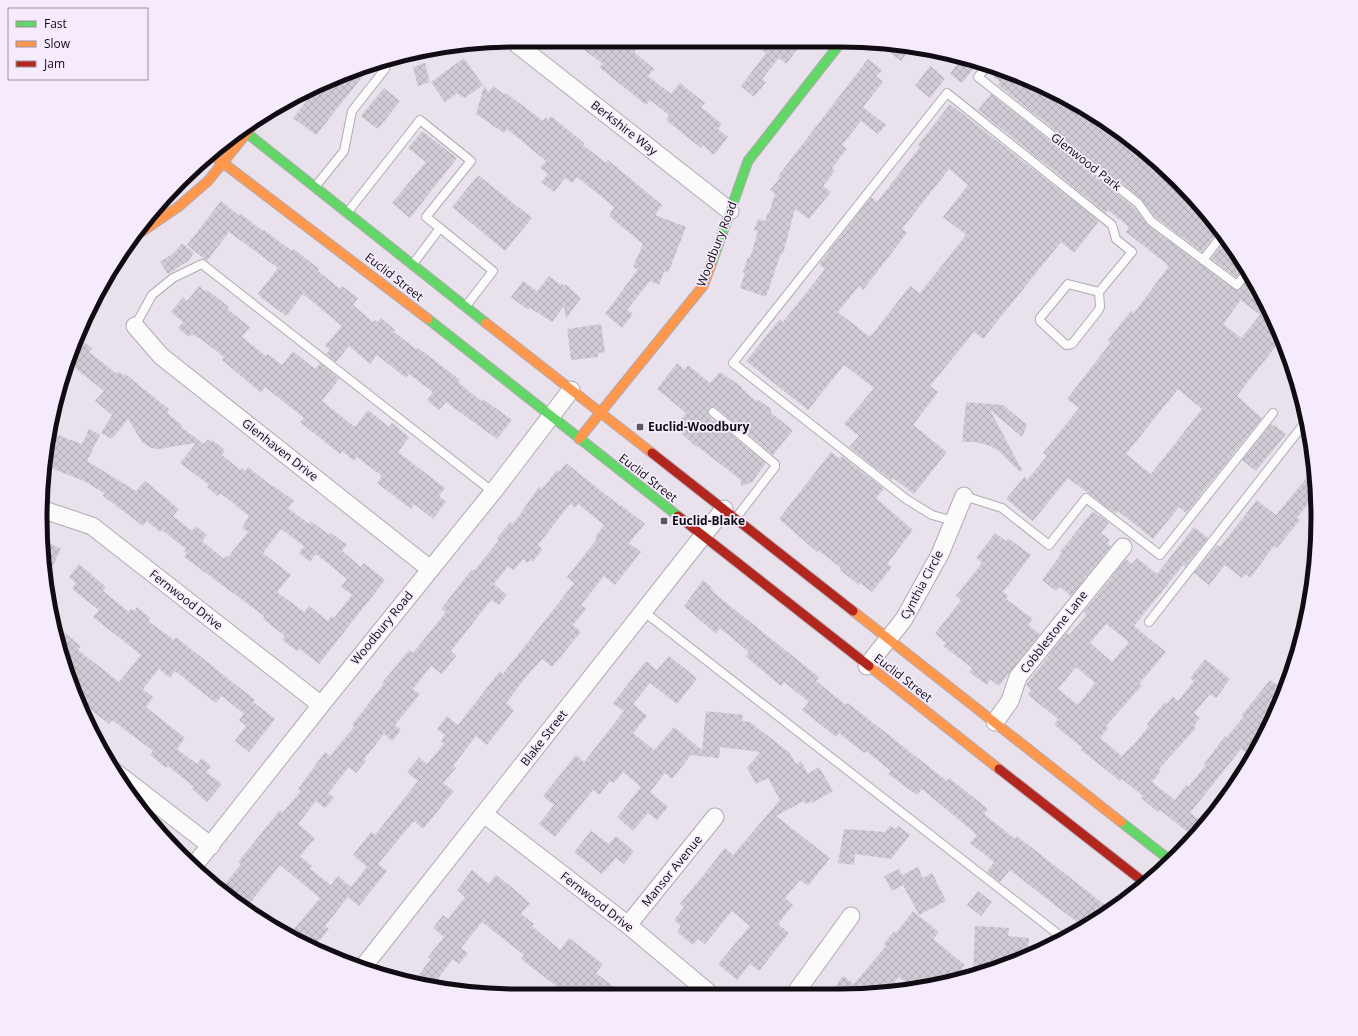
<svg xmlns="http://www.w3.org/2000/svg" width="1358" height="1036" viewBox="0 0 1358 1036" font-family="'Open Sans',sans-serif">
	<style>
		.building { fill: url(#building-cross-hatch); fill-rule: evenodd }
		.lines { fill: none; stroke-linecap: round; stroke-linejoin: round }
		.lane-casing { stroke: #b0aab3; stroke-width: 10 }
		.street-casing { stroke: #b0aab3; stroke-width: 19 }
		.fast-casing { stroke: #b0aab3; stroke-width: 11 }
		.slow-casing { stroke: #b0aab3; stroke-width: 11 }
		.jam-casing { stroke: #b0aab3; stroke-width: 11 }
		.lane { stroke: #fcfbfc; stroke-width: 8 }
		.street { stroke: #fcfbfc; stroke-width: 17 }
		.fast { stroke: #63d668; stroke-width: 9 }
		.slow { stroke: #ff974d; stroke-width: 9 }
		.jam { stroke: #b3261e; stroke-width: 9 }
		.poi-dot { fill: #5d575f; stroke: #f5ebfd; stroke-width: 1.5 }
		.labels { text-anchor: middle; stroke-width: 3.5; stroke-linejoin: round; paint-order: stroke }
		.street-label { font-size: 12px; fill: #110c13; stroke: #f5ebfd }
		.poi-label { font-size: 12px; font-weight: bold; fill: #110c13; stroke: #f5ebfd; text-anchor: start }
		.rim { fill: none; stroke: #110c13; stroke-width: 5 }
	</style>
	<defs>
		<pattern id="building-cross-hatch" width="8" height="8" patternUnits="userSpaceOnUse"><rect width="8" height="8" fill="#d0cbd4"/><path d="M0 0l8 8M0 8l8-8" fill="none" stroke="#b2adb5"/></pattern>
	</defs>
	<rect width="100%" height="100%" fill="#e9e2ed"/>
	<g class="building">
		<path d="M571,40h72l-9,12 20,17 -6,7 23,18 9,-11 25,20 -4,4 21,17 -4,5 10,8 -14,18 -11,-10 -2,3 -35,-28 3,-5 -19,-15 -4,5 -47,-38 4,-3z"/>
		<path d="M751,41h42l7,5 -14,18 -7,-6 -17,21 4,3 -12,15 -13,-11 25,-33z"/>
		<path d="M877,42l25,4 9,2 -10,13z"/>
		<path d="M963,56l16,6 -17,21 -12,-9z"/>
		<path d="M464,58l19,27 -18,13 -2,-2 -2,1 -3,-4 -13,9 -14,-20z"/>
		<path d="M868,59l14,11 -6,6 7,6 -20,25 23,18 -8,9 -17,-13 -19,24 5,4 -15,19 3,3 -12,15 8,6 -22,27 -14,-10 -12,45 -2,-1 -15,44 -26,-9 5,-15 -2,-1 5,-15 2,1 8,-27 -4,-1 4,-11 7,2 3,-8h1l6,-19 -5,-4 10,-12 -2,-2z"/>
		<path d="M425,63l5,19 -12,4 -5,-19z"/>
		<path d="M371,66l-55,69 -23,-17 24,-30z"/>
		<path d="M930,66l15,12 -15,20 -15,-12z"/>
		<path d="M993,67l58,22 45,26 -1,2 19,15 2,-3 62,51 41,50 -17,22 -47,-35 -14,-18 -143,-114 2,-3 -11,-9z"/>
		<path d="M484,86l5,6 4,-6 12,9 1,-2 37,28 3,-4 2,3 3,-4 33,27 -1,2 23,18 2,-3 54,45 -7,10 31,12 -18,46 -4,-2 -5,14 -9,-4 -23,29 6,4 -11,14 -17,-14 33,-45 -5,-2 10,-23 -34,-28 5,-9 -37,-30 -5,6 -7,-5 -11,14 -13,-10 7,-8 -8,-6 6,-7 -39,-32 -3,4 -28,-19z"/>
		<path d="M384,88l16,13 -22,28 -17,-13z"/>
		<path d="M991,94l143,113 14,18 86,64 5,1 11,-13 32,58v3l-45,58 25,22 -76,95 -7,-6 -26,32 -35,-28 -2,3 -48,-36 -35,43 -27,-22 19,-23 2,4 20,-24 -4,-3 36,-45 -12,-9 44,-57 -3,-2 23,-29 3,2 35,-47 -43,-34 3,-5 -21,-17 -2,3 -128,-103zM1241,300l19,15 -19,23 -18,-14zM1178,389l24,20 -51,65 -25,-20z"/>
		<path d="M950,104l149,117 -25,32 -13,-11 -78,97 -9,-7 -44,54 8,6 -25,33 34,27 -33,42 -21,-16 -2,2 -42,-33 10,-11 -15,-12 30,-36 -30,-23 -36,45 -62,-49 34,-42 3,3 42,-53 -6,-5 52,-67 6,5 43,-55 -2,-2zM949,169l19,16 -25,32 23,18 -46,58 -10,-7 -40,51 -32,-25 21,-26 4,4 44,-57 -5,-4z"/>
		<path d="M422,131l35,27 -47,60 -18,-15 34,-41 -18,-14z"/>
		<path d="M478,175l54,43 -27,33 -53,-44z"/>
		<path d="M221,201l19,15 1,-2 22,17 1,-1 28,21 2,-2 25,20 -1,2 22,18 2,-3 16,12 -5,7 20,17 2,-2 2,2 4,-4 14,12 -1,2 22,17 2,-1 42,32 -2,2 23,19 2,-2 29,21 -15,19 -51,-37 -7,8 -12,-10 6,-8 -24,-18 -3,4 -29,-23 -7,9 -21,-18 -13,16 -10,-8 4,-4 -5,-4 17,-20 -39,-32 -17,22 -23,-17 -5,-5 20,-26 -49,-36 -22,29 -20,-16z"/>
		<path d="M1226,239l11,13 8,15 -9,10 -25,-18z"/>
		<path d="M182,243l12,10 -6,8 -20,13 -8,-12 14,-9z"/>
		<path d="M549,276l12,9v-2l3,3 1,-2 16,14 -15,21 -2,-13 -12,16 -22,-14 -2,2 -17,-13 12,-16 14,10z"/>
		<path d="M199,286l7,6 1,-2 22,17 -2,2 23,18 -8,10 24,19 2,-2 14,11 11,-14 22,18 5,-6 9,7 10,9 -17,22 33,26 13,-17 21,17 3,-4 17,14 -11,15 47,36 -6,8 7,6 -13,17 -19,-15 -3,5 -34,-26 5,-7 -25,-19 -3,4 -12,-10 -2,3 -40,-32 4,-4 -39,-31 -4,6 -39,-33 2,-3 -22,-17 -10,-6 -3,3 -11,-9 5,-6 -12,-10 12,-15 4,4z"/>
		<path d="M601,324l4,28 -7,1v4l-27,3 -4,-31z"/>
		<path d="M81,340l11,8 -3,4 28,22 2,-2 5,4 1,-2 44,35 -2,4 15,12 -1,2 23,17 4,-5 2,3 2,-2 13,10 -3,5 18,15 2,-2 3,3 3,-4 25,20 1,-1 20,15 -6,7 21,16 2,-3 18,14 2,-2 16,12 -5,6 19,16 3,-4 21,17 -66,84 -19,-15 -3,2 -15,-11 3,-4 -22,-17 1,-3 -80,-59 3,-4 -3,-2 2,-2 -24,-19 -2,2 -13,-11 -4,5 -40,-30 1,-3 -22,-13 -34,-13 2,-4 -3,-1 1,-19 4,-10 30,11 7,-15 11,6 -13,26 49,30 9,-10 34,28 -6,7 19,15 4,-5 11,9 -5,6 22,18 2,-3 2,1 20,-25 -6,-4 7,-12 -29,-23 -2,3 -11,-9 2,-2 -29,-22 16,-20 -38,6 -7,-1 -9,-6 -14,-23 -16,20 -11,-6 11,-18 -17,-14 9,-10 -34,-27 5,-16zM281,529l23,17 -5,7 11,9 6,-8 31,25 -6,8 11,8 -18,23 -3,-2 -3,5 -19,-15 -5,6 -27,-20 14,-17 -28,-22z"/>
		<path d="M677,363l8,7 3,-5 22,18 10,-11 22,15v2l14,12 3,-1 12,9v4l22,17 -20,25 -56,-47 -5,-1 -3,2v7l57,47 -14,19 -11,4v-6l-44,-34h-2l-20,-19 11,-14 -29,-24z"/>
		<path d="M966,402l37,3 24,20 -5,12 -32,-27 32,60 -2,2 -21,-21 -9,-5 -14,-4h-14z"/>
		<path d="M1271,424l2,2 1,-1 12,9 -30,37 -14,-11z"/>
		<path d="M831,452l9,7 2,-3 42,33 -8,9 37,32 -26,34 5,3 -20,25 -12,-9 -1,2 -19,-15 1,-2 -23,-18 -1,2 -38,-33z"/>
		<path d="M566,463l54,43 1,-1 24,19 -16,19 12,9 -26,33 -11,-9 -23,29 5,4 -13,16 8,7 -29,35 -10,-8 -16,18 -20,26 8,7 -27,35 -11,-9 -23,30 3,2 -13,15 11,8 -31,38 -9,-8 -36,43 9,7 -28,35 -11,-9 -23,29 4,3 -16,19 -24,-13 31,-37 -40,-33 -35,44 -24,-20 20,-25 -3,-2 42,-52 2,3 19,-22 -3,-2 27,-37 5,4 24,-29 -2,-2 32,-41 -2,-1 27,-33 4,3 33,-41 -5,-3 31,-40 2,2 25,-31 -2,-2 13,-16 3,2 26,-37 3,2 15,-19 2,2zM570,504l5,4 3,-4 26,21 -9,12 2,2 -30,38 7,6 -71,91 -3,-3 -42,54 -11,-9 -10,13 8,6 -4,6 3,3 -17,20 -8,-7 -12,15 11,9 -43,54 -4,-3 -18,23 14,12 -16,20 -13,-11 -7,9 -21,-16 2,-3 -12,-10 15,-18 -17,-14 18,-23 9,7 9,-10 -6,-5 21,-26 7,6 10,-12 -2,-2 20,-25 8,7 9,-11 -6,-5 25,-31 -7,-5 18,-23 11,8 14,-18 -5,-5 40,-51 8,5 8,-10 -13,-11 14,-18 6,4 9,-11 4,4 3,-3 3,2 9,-12 -4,-5z"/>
		<path d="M1313,470l3,24 -19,24 3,2 -23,28 -3,-2 -24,32 -4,-4 -4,4 -17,-13 -16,20 -15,-12 23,-28 3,2 37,-47 19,15z"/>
		<path d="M1093,511l16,12 -8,10 9,7 -3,4 4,2 -40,50 -11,-9 -4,4 -14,-11 20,-27 -2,-1z"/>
		<path d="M1194,527l14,11 -23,29 -2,-2 -49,61 32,26 -27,32 3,2 -4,4 -32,36 2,2 -8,10 22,18 9,-10 1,1 17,-21 -2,-2 18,-22 2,2 6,-8 5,5 16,-20 -4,-3 15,-19 25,20 -14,19 -6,-4 -16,19 6,5 -6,8 2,2 -37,41 2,2 -9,11 23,18 11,-15 2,2 18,-22 -2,-1 21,-28 2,1 17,-21 -2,-1 28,-35 15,11 -3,10 -31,56 -10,-8 -51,64 10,7 -11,13 -29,-23 -2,2 -17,-14 2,-2 -21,-17 -2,2 -39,-31 2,-2 -29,-23 4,-6 -30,-24 3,-5 -5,-5 40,-52 3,2 18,-20 -3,-3 42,-53 6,5 5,-6 20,16zM1106,624l23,18 -17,20 -22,-19zM1076,667l19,16 -17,22 -20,-16z"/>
		<path d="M995,533l11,8 2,-3 23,17 -28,37 5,4 -2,3 27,20 -5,6 12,9 -41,52 -9,-7 -3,6 -18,-13 3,-4 -29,-22 3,-3 -11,-9 26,-34 -5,-4 26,-33 -6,-5z"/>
		<path d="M42,539l19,10 -14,28 -6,-28z"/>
		<path d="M79,564l27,23 -3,4 26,21 2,-4 3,3 3,-4 13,11 -2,3 26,19 2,-3 79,63 -2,2 22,17 -26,33 -14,-11 11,-15 -7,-6 5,-6 -22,-18 -6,7 -41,-32 -5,7 -11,-9 -16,20 10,8 -7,10 39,31 -8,11 20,15 5,-6 9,8 -5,6 16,12 -15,18 -15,-13 2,-2 -26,-21 -2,2 -16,-13 3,-4 -41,-31 -3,4 -29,-23 -15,-29 -8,-45 24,19 -3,4 41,32 22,-27 -48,-38 6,-7 -27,-21 4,-6 -7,-6z"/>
		<path d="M703,580l9,8 -1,2 13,11 95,76 -3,4 30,24 2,-2 99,78 2,-3 14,11 25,20 -4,5 31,25 2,-3 93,73 -6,7 -21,11 -73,-57 -10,12 -13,-10 7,-10 -24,-19 7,-8 -55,-46 -5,6 -29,-21 3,-3 -25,-20 -2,2 -25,-20 -3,4 -20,-16 -14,-11 7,-8 -25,-20 -3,4 -36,-30 4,-4 -29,-24 -4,6 -32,-28z"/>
		<path d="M669,656l28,22 -20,26 -27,-21 -17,21 14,12 -14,17 21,17 20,-23 28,23 4,-39 37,4 -1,6 8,1 40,31 6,11 5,-3 7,13 11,-7 14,24 -21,12 -1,-2 -5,3 -2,-3 -28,15 54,42 -22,28 -8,-6 -15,18 8,7 -15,19 11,9 -30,38 -9,-7 -13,16 -19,-16 32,-38 -18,-15 -27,33 -7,-5 -5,6 -16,-13 4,-6 -7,-6 10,-13 -4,-3 45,-56 8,7 47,-55 -12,-22 -12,6 -9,-16 13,-16 -40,-5 -1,11 -28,-3 -19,24 -7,-6 -15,19 18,15 -11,13 -9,-7 -15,18 -16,-14 24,-30 -18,-15 -9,11 -4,-2 -11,14 -6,-5 -38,47 -16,-13 15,-19 -11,-9 33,-41 8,7 40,-51 -11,-8 33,-42 11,9z"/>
		<path d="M890,826l5,3 3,-3 12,9 -19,24 -36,-5 -1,11 -16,-2 6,-34 41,3z"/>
		<path d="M591,831l18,13 7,-8 18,15 -10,13 -8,-6 -14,16 -28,-22z"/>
		<path d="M918,867l5,11 9,-5 14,28 -27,14 -16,-30 -11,6 -8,-15 15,-7 3,6z"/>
		<path d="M472,870l17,14 7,-9 13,10 21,18 -9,11 13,10 -2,2 28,24 9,-12 34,26 -7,9 24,19h-56l-43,-33 3,-4 -42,-33 -21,26 7,5 -9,11 -6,-5 -21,27 -18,-5 17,-22 -3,-2 16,-20 -11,-9 10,-13 5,4 17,-22 -8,-7z"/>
		<path d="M978,891l14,11 -11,14 -14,-11z"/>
		<path d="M913,911l26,21 -6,7 32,26 -11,13 -40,11 -15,-12 -12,15 -9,-5 -4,5h-43l12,-16 11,8 32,-38 -2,-2 10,-13 2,2z"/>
		<path d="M975,926l34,2 -1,8 21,2 -1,19 -13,5 -25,-1v7l-17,5z"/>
	</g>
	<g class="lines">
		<defs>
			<g id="lane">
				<path d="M988,65l-10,12 160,126 13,18 86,64 11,-14"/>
				<path d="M315,187l29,-36 8,-40 33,-42 3,-10"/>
				<path d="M347,213l73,-93 51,41 -45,56 14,11 -27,36"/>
				<path d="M440,228l53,43 -27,35"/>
				<path d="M1203,260l20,-26"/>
				<path d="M135,326l17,-31 21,-17 29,-14 291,228"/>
				<path d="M713,412l62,52v3l-39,51"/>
				<path d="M964,496l38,12 47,37 37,-47 74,57 113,-142"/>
				<path d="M954,521l-22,-6 -26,-16 -173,-136 214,-270 165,132 4,14 16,13 -33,40 1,15 -2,4 -26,33 -6,1 -26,-24v-3l28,-34 31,8"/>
				<path d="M643,611l420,327"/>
				<path d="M1149,622l158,-202"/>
			</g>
			<g id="street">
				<path d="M522,40l-4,5 212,166"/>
				<path d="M135,326l26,30 269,213"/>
				<path d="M44,510l48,16 229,179"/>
				<path d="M867,666l37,-47 36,-65 24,-58"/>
				<path d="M995,722l15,-21 8,-24 105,-130"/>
				<path d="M114,771l97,75"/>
				<path d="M484,814l144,111 80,67"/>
				<path d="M193,867l128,-162 172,-213 78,-102"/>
				<path d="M628,925l87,-108"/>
				<path d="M363,967l361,-458"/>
				<path d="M796,992l55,-76"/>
			</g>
			<g id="fast">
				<path d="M243,130l243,193"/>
				<path d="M711,265l37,-104 94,-120"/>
				<path d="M428,319l250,197"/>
				<path d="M1121,822l50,39"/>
			</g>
			<g id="slow">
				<path d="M210,153l218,166"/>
				<path d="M137,235l41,-28 30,-26 51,-63"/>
				<path d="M486,323l166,130"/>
				<path d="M579,439l124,-153 8,-21"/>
				<path d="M853,611l268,211"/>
				<path d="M869,666l130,103"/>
			</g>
			<g id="jam">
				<path d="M652,453l201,158"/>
				<path d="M678,516l191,150"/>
				<path d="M999,769l146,114"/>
			</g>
		</defs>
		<use href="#lane" class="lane-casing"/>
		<use href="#street" class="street-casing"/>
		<use href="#fast" class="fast-casing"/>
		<use href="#slow" class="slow-casing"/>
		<use href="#jam" class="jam-casing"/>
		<use href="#lane" class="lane"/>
		<use href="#street" class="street"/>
		<use href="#fast" class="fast"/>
		<use href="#slow" class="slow"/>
		<use href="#jam" class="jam"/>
	</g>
	<g class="poi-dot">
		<rect x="636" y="423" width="8" height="8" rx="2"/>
		<rect x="660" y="517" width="8" height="8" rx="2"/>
	</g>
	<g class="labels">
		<g class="street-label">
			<text transform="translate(624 128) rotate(38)" y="4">Berkshire Way</text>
			<text transform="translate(1086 162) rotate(38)" y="4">Glenwood Park</text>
			<text transform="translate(717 244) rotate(-69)" y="4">Woodbury Road</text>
			<text transform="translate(394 277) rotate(38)" y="4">Euclid Street</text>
			<text transform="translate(280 450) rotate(38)" y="4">Glenhaven Drive</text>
			<text transform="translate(648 478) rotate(38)" y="4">Euclid Street</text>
			<text transform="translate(922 585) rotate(-62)" y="4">Cynthia Circle</text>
			<text transform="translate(186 600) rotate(38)" y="4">Fernwood Drive</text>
			<text transform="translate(382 628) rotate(-51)" y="4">Woodbury Road</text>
			<text transform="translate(1054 632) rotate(-52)" y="4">Cobblestone Lane</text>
			<text transform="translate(903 678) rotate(38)" y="4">Euclid Street</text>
			<text transform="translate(544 738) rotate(-52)" y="4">Blake Street</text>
			<text transform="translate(672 871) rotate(-51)" y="4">Mansor Avenue</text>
			<text transform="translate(597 902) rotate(38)" y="4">Fernwood Drive</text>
		</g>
		<g class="poi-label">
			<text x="648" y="431">Euclid-Woodbury</text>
			<text x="672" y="525">Euclid-Blake</text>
		</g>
	</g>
	<path d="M0 0H1358V1036H0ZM518 47H840A471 471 0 0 1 1311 518V518A471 471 0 0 1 840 989H518A471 471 0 0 1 47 518V518A471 471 0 0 1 518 47Z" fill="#f5ebfd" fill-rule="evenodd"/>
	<path class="rim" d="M518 47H840A471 471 0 0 1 1311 518V518A471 471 0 0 1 840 989H518A471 471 0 0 1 47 518V518A471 471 0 0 1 518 47Z"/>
	<rect x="8" y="8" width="140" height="72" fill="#f5ebfd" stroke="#9a929f"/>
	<rect x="16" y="21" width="20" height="6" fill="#63d668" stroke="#9a929f"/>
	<text x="44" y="28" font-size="12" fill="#110c13">Fast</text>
	<rect x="16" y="41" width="20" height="6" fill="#ff974d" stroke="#9a929f"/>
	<text x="44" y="48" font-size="12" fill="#110c13">Slow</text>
	<rect x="16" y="61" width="20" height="6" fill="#b3261e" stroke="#9a929f"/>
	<text x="44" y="68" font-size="12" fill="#110c13">Jam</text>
</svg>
